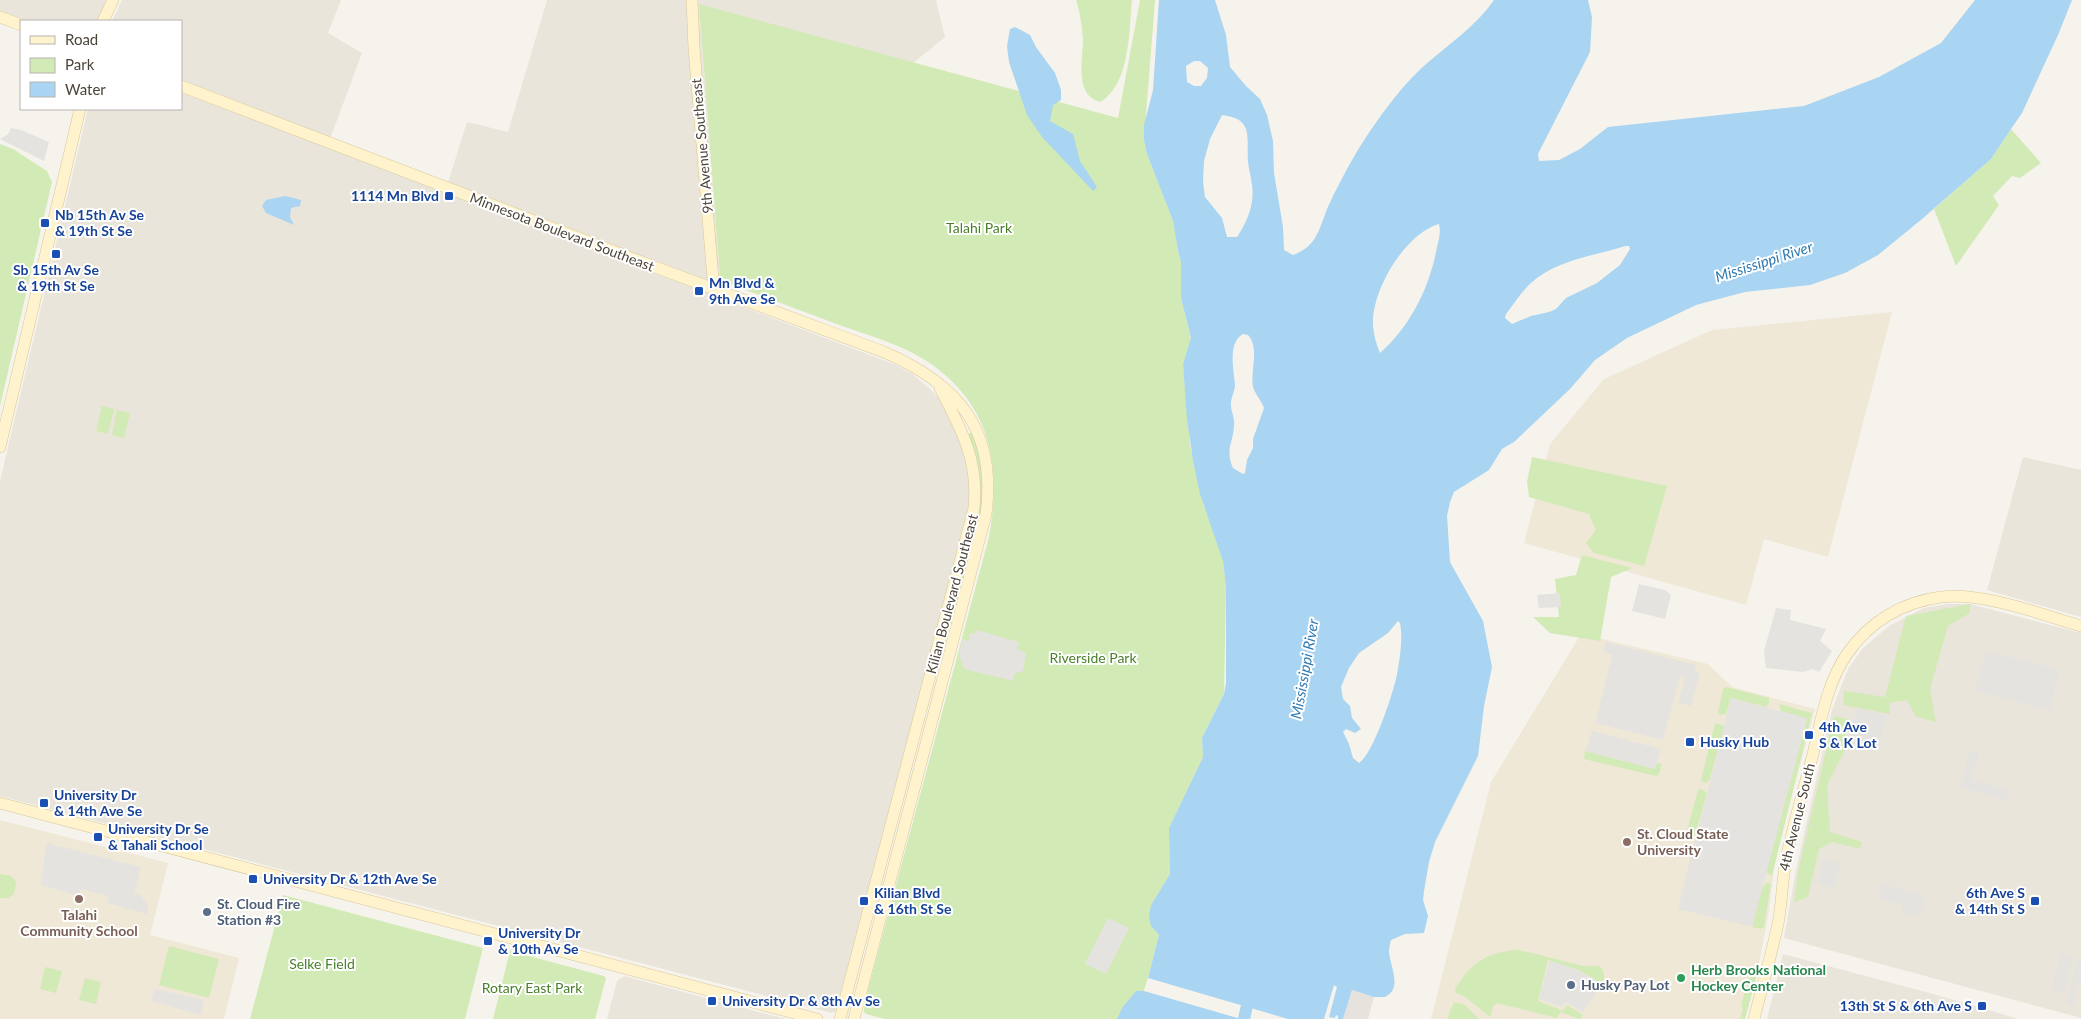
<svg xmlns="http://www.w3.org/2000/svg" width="2081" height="1019" viewBox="0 0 2081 1019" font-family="Lato,sans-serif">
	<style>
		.residential { fill: #eae5da }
		.industrial { fill: #e6e2dd }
		.education { fill: #efe8d6 }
		.green { fill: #d2eab5 }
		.parking { fill: #e5e3e0 }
		.water { fill: #a9d4f2; fill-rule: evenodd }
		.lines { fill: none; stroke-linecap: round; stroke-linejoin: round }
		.river { stroke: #a9d4f2; stroke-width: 12 }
		.secondary-casing { stroke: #d6c79b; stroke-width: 12 }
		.secondary { stroke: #fff3cd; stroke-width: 11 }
		.transit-dot { fill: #1a4fb4; stroke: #fff; stroke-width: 2 }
		.education-dot { fill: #8d6e63; stroke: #fff; stroke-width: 2 }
		.service-dot { fill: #5c6f8a; stroke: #fff; stroke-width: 2 }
		.leisure-dot { fill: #2e9e5b; stroke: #fff; stroke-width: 2 }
		.labels { text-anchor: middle; stroke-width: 4; stroke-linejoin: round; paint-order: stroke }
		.street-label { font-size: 14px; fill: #4b4439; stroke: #fff }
		.transit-label { font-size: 14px; font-weight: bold; fill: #164399; stroke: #fff; text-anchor: start }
		.park-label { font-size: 14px; fill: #4a7f2a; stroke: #fff }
		.education-label { font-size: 14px; font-weight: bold; fill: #785e54; stroke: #fff; text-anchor: start }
		.service-label { font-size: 14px; font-weight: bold; fill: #4e5e75; stroke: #fff; text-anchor: start }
		.leisure-label { font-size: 14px; font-weight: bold; fill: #27864d; stroke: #fff; text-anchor: start }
		.water-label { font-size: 15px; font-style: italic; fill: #2e7ab2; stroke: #fff }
	</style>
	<rect width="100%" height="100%" fill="#f6f3ec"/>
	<g class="residential">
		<path d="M0,0h106l-9,21h-71l-26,-10z"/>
		<path d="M122,0h219l-13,33 34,20 -32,86 -149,-58v-60h-69z"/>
		<path d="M547,0h389l9,37 -32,26 -214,-58 21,271 -5,20 181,69 15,8 18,15 13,14 22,40 7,58 -135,511 -4,2 -832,-217v-315l88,-372h93v-17l264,100 22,-70 41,10z"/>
		<path d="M2023,457l58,13v147l-94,-27z"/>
		<path d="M1948,604h22l111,29v385l-297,-80 12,-68 36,-160 16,-41 15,-21 26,-22 35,-18z"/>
		<path d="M1783,954l150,40 86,25h-252z"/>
		<path d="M624,976l142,38 21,5h-180l10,-38z"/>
	</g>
	<path class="industrial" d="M1352,990l22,7 -6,22h-25z"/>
	<g class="education">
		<path d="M1892,312l-64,245 -64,-18 -18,66 -222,-62 26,-99 54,-65 108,-49z"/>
		<path d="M1581,634l127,30 24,23 83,22 -40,150 -6,52 -11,58 -13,50h-314l60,-237z"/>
		<path d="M0,820l168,43 -18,72 89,23 -15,61h-224z"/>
	</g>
	<g class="green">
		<path d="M1076,0h56c-3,31 -2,85 -32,102 -26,-7 -17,-43 -17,-63 -1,-12 -3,-28 -7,-39z"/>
		<path d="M1140,0h15l-11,140 3,14 26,67 5,30 3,11v36l10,41 -8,25 7,81 13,59 13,33 7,23 3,27 -2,107 -22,44 1,19 -34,71 1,46 -19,31v21l8,9 -11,43 -5,15c-14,2 -20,14 -26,26h-232l-19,-5 -2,-2v-7l125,-468c14,-75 0,-139 -69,-180 -24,-14 -52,-22 -78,-31 -40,-15 -80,-30 -120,-45l-2,-5 -21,-272 419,114z"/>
		<path d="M2011,129l30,34 -21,15 -8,-2 -19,20 6,9 -43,61 -22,-57 57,-50z"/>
		<path d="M0,144l13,5 34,22 5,11 -52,224z"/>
		<path d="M102,406l12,3 -6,25 -12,-3z"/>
		<path d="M117,410l13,3 -6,25 -12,-3z"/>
		<path d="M972,432l9,23 2,49 -32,123 -3,-1 26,-107 -6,-84z"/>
		<path d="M1532,457l135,29 -23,80 -50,-13 -8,-10 10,-13 -7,-16 -60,-17 -2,-15z"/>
		<path d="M1582,555l50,13 -21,9 -11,64 -50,-8 -17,-16h26l-4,-38 21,-4z"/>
		<path d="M1970,604v9l-22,13 -18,63 6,33 -20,-5 -9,-17 -18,3 1,11 -47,-9 1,-14 41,6 21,-81z"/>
		<path d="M1726,687l43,11v5l-3,4 -35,-9 -5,16 -7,1 -1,-3 5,-23z"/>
		<path d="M1779,704l33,9 -40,163 -6,-4 41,-153 -26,-8z"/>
		<path d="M1834,716l13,3 -3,33 -17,33 3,47 32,10 -2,7 -28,-7 -13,7 -11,48 -14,5 4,-30z"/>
		<path d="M1715,723l5,1 4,3 -14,52 -4,4 -4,-1 -1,-2z"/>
		<path d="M1585,751l70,18 2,-6 5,1 -3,10 -3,2 -72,-17z"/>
		<path d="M1701,789l6,4 -12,43 -4,2 -5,-3 12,-45z"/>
		<path d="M0,874l11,2 5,6 -2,12 -6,4h-8z"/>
		<path d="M1767,883l4,1 -7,43 -3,2 -9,-2 10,-40z"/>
		<path d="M283,895l200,53 -18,71h-215z"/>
		<path d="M169,946l50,13 -10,39 -50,-13z"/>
		<path d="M1516,950c23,3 45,12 69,16 4,1 12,-1 15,1 6,4 4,16 2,22h-4l-3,-10 -17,-9 -30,-10 -10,41 25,10 4,-6 16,10 -3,4 -20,-7 -3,6 -60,-15 -4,3 -3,11 -26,-21 -8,-3 -1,-4c16,-26 30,-36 61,-39z"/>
		<path d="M510,951l94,25 2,2 -11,41h-102z"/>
		<path d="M1760,964l-15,55h-5l3,-10 -2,-3 7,-26z"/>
		<path d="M45,967l17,4 -6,22 -16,-4z"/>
		<path d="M85,978l16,4 -5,22 -17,-4z"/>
		<path d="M1454,1002l11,3 14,14h-32z"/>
	</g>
	<g class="parking">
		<path d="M11,128l10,2 28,12 -5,19 -44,-22 8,-5z"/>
		<path d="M1639,584l26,6 6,5 -6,24 -33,-8z"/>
		<path d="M1560,593l1,14 -22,1 -2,-13z"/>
		<path d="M1776,608l15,2 -1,10 36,9 -6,12 12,10 -13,21 -6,-3 -10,3 -37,-4 -2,-17z"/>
		<path d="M977,630l42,12 -2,8 9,2 -3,19 -9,3v7l-50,-12 -5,-15 3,-15 7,2 1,-8 5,1z"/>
		<path d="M1606,642l90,23 -1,6 5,1 -9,34 -13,-3 7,-25 -5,-2 -17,64 -68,-17 17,-68 -9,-3z"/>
		<path d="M1991,652l69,18 -10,40 -75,-19 10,-35z"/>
		<path d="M1731,698l76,20 -55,209 -74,-18z"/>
		<path d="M1857,708l29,8 -8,32 -29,-8z"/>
		<path d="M1592,731l69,18 -6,20 -69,-18z"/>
		<path d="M1970,750l9,3 -8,27 38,11 -2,9 -47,-13z"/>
		<path d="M46,843l95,24 -7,27v1l6,-1 8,12 -1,8 -40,-11 2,-7 -28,-7 -2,7 -38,-11z"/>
		<path d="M1823,859l18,5 -7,24 -17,-4z"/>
		<path d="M1882,884l44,11 -6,22 -18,-5 1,-7 -25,-6z"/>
		<path d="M1108,918l21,10 -23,46 -21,-10z"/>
		<path d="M2061,954l12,3 -9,35 -12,-3z"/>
		<path d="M2078,959l3,1v22h-2l-6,24 -7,-2z"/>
		<path d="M1551,961l27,9 21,12 -2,5 2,2 -16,23 -17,-10 -4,5 -23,-8 10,-37z"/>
		<path d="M155,989l49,11 -3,15 -50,-14z"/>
	</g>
	<g class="water">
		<path d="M1159,0h56l11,35 4,32 16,19 14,13 7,16 6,26 1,32 9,54 1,23 9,5c23,-8 26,-25 34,-46 8,-18 18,-37 28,-54 18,-30 44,-67 70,-90 24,-21 51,-39 69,-65h94l4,17 -2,35 -48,94 -4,8 1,7 20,-1 21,-11 28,-22 196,-21 75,-29 62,-34 34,-43h97l-14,35 -36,78 -11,16 -20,30 -69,60 -44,36 -33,18 -35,12 -65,7 -49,13 -69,33 -32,22 -25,29 -56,53 -12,7 -13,21 -35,22 -4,10 -3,14 3,46 33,59 9,46 -8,39 -6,50 -43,86 -6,20 -5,29 -1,9 5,16 -4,17 -19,1 -14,6c-1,4 -2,8 -2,12 1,14 14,37 -4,45h-11l-22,-7 -9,29h-5v-3l-2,-1 -1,3 -6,-1 8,-30 -3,-2 -10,34h-36l-140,-41 11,-43 -8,-9 -2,-11 2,-10 19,-31 -1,-46 34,-71 -1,-19 22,-44 2,-11v-96l-3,-26 -23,-67 -7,-33 -6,-42 -4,-55 8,-26 -10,-40v-36l-3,-11 -5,-30 -26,-67 -3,-14v-15l9,-35zM1194,61h6l8,7 -1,10 -6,8h-7l-7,-4 -1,-16zM1222,115c33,4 24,23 26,47 1,8 3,15 4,23 3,18 -5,37 -15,52h-10l-5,-19 -17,-21 -2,-15 1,-21 6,-22zM1439,224c2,8 0,15 -2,23 -7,39 -26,79 -57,106 -4,-10 -7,-20 -7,-31 0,-34 33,-89 66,-98zM1625,246h4l1,3 -10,16 -23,18 -31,15 -10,11 -7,3 -18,4 -19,8 -7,-6 1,-4c8,-10 15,-22 25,-31 25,-23 63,-27 94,-37zM1243,334l5,1c12,13 2,36 5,52 2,7 9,14 11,21l-11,31v9l-6,12 -2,13 -2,1 -10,-6c-8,-18 0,-25 1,-42 1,-7 -2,-12 -3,-19 -1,-8 4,-16 4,-22 -1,-14 -8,-42 8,-51zM1398,621l2,2c3,15 0,35 -3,51 -3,17 -24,81 -38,89l-6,-5 -4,-14 -6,-12 3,-3 9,4 6,-4 -9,-11 -2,-12 -7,-7 -2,-12 8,-19 10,-15 29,-20z"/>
		<path d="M1015,27l15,8 6,12 19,26 6,17v10l-8,5 -3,16 23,13 7,27 17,26 -4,4 -51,-54 -15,-22 -18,-53 -2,-16 3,-17z"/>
		<path d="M285,196l16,4 -1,6 -9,2 -1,9 4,8 -28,-12 -4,-7 4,-6z"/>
		<path d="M1136,991h8l97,28h-124l5,-11z"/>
	</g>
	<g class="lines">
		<path class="river" d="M1244,1019l6,-27"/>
		<defs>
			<g id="secondary">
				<path d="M692,0l2,48 19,231 5,12"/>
				<path d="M0,17l21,8"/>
				<path d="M103,21l10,-21"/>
				<path d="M181,86l474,181 229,85c74,32 113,77 102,162l-132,505"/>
				<path d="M0,447l80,-338"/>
				<path d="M0,803l817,216"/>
				<path d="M840,1019l134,-511c5,-48 -13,-79 -34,-120"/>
				<path d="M1754,1019c8,-32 17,-63 24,-95 4,-21 4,-43 8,-64 7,-36 18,-71 27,-106 8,-34 14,-71 34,-100 22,-32 55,-52 94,-57 42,-5 99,17 140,29"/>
			</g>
		</defs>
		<use href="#secondary" class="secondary-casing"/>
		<use href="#secondary" class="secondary"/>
	</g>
	<g class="transit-dot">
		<rect x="444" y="191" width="10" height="10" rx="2.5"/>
		<rect x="40" y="218" width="10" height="10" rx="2.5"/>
		<rect x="51" y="249" width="10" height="10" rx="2.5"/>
		<rect x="694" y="286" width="10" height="10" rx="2.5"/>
		<rect x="1804" y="730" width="10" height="10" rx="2.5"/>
		<rect x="1685" y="737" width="10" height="10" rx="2.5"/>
		<rect x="39" y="798" width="10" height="10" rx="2.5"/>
		<rect x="93" y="832" width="10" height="10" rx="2.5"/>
		<rect x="248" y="874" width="10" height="10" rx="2.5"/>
		<rect x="859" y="896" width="10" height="10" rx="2.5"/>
		<rect x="2030" y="896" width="10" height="10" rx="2.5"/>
		<rect x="483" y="936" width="10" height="10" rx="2.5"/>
		<rect x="707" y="996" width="10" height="10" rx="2.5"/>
		<rect x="1977" y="1001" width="10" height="10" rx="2.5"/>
	</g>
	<g class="education-dot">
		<circle cx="1627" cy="842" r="5"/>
		<circle cx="79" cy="899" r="5"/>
	</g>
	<g class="service-dot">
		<circle cx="207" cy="912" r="5"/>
		<circle cx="1571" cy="985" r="5"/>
	</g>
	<circle class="leisure-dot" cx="1681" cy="978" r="5"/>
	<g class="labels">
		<g class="street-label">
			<text transform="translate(702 146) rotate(-95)" y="5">9th Avenue Southeast</text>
			<text transform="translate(562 232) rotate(21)" y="5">Minnesota Boulevard Southeast</text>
			<text transform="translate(952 594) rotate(-75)" y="5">Kilian Boulevard Southeast</text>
			<text transform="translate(1797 817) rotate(-76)" y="5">4th Avenue South</text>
		</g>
		<g class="transit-label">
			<text x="439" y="201" text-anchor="end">1114 Mn Blvd</text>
			<text x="55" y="220">Nb 15th Av Se<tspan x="55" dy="16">&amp; 19th St Se</tspan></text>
			<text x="56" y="275" text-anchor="middle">Sb 15th Av Se<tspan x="56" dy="16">&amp; 19th St Se</tspan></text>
			<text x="709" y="288">Mn Blvd &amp;<tspan x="709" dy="16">9th Ave Se</tspan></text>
			<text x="1819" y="732">4th Ave<tspan x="1819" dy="16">S &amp; K Lot</tspan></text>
			<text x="1700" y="747">Husky Hub</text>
			<text x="54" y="800">University Dr<tspan x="54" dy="16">&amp; 14th Ave Se</tspan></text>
			<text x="108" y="834">University Dr Se<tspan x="108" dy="16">&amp; Tahali School</tspan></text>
			<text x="263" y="884">University Dr &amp; 12th Ave Se</text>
			<text x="874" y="898">Kilian Blvd<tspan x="874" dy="16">&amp; 16th St Se</tspan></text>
			<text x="2025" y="898" text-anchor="end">6th Ave S<tspan x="2025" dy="16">&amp; 14th St S</tspan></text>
			<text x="498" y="938">University Dr<tspan x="498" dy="16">&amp; 10th Av Se</tspan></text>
			<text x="722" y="1006">University Dr &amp; 8th Av Se</text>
			<text x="1972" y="1011" text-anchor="end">13th St S &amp; 6th Ave S</text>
		</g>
		<g class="park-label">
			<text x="979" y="233">Talahi Park</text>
			<text x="1093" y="663">Riverside Park</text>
			<text x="322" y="969">Selke Field</text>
			<text x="532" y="993">Rotary East Park</text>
		</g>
		<g class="education-label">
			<text x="1637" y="839">St. Cloud State<tspan x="1637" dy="16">University</tspan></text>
			<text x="79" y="920" text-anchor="middle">Talahi<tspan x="79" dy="16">Community School</tspan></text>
		</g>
		<g class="service-label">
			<text x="217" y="909">St. Cloud Fire<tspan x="217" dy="16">Station #3</tspan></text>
			<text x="1581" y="990">Husky Pay Lot</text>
		</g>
		<g class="leisure-label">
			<text x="1691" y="975">Herb Brooks National<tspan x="1691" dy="16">Hockey Center</tspan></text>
		</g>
		<g class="water-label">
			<text transform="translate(1764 262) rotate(-18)" y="5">Mississippi River</text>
			<text transform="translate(1305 669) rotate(-80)" y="5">Mississippi River</text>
		</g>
	</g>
	<rect x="20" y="20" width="162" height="90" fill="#ffffff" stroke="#b7b4b0"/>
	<rect x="30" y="36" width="25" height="8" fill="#fff3cd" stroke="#b7b4b0"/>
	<text x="65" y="45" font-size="15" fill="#4b4439">Road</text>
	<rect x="30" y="58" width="25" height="15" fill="#d2eab5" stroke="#b7b4b0"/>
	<text x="65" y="70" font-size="15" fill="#4b4439">Park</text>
	<rect x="30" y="82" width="25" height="15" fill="#a9d4f2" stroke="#b7b4b0"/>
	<text x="65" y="95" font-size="15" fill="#4b4439">Water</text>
</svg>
